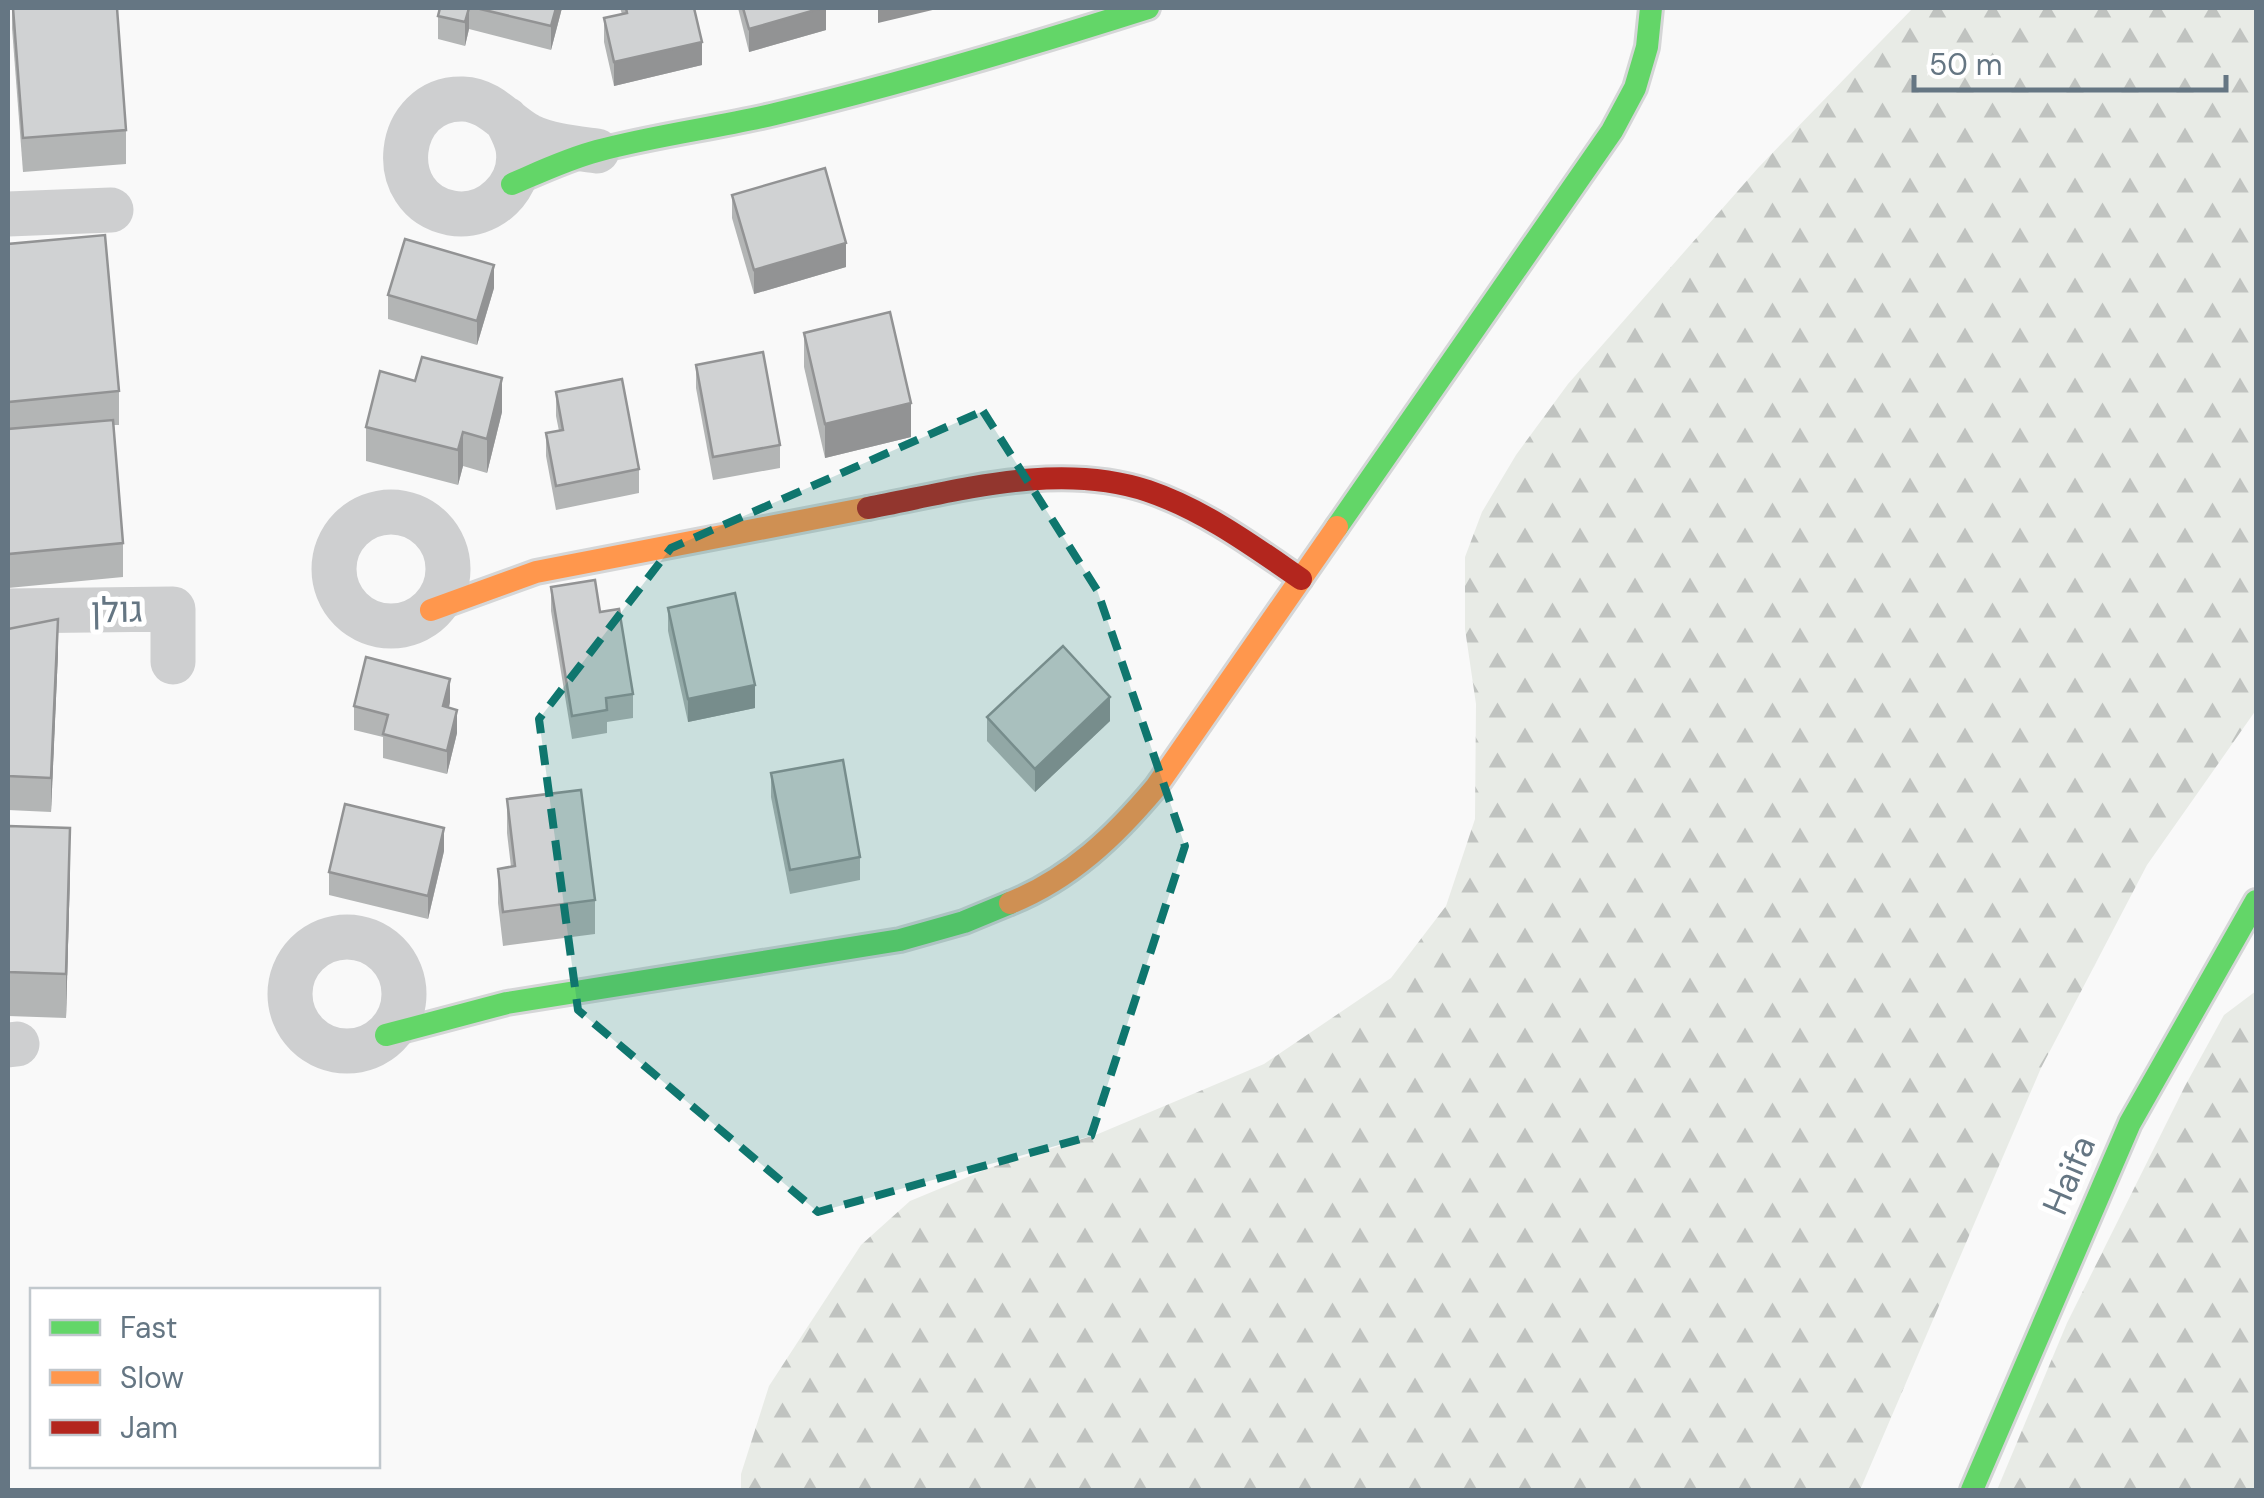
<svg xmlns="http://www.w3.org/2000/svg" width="2264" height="1498" viewBox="0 0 2264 1498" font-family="'DM Sans',Heebo,sans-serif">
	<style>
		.forest { fill: url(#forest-firs) }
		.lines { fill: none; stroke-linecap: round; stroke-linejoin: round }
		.fast-casing { stroke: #d5d6d7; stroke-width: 28 }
		.slow-casing { stroke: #d5d6d7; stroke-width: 28 }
		.jam-casing { stroke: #d5d6d7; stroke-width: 28 }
		.street { stroke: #cecfd0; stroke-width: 45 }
		.fast { stroke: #63d668; stroke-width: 22 }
		.slow { stroke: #ff974d; stroke-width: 22 }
		.jam { stroke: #b3261e; stroke-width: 22 }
		.wall { fill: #b3b5b5 }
		.shaded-wall { fill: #929394 }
		.building { fill: #d0d2d3; stroke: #929394; stroke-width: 2.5 }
		.marked { fill: #0f766e; fill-opacity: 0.2; stroke: #0f766e; stroke-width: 8; stroke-dasharray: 20 12; stroke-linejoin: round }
		.labels { text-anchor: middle; stroke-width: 10; stroke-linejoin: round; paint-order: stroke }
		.street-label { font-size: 35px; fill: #657683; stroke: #fff }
	</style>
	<defs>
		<pattern id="forest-firs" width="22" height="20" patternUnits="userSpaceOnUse" patternTransform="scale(2.5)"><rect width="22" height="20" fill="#e8ebe6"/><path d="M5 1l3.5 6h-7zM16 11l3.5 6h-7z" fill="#c0c3c0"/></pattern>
	</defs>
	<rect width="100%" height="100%" fill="#f9f9f9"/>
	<g class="forest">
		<path d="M1913,8h343v702l-109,155 -106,203 -181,422h-1119v-16l28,-88 92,-141 49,-44 82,-34 106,-33 166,-70 127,-86 55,-72 29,-87 1,-115 -11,-75v-72l17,-45 34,-57 52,-71 190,-216z"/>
		<path d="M2256,991v499h-259l70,-167 118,-237 39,-71z"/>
	</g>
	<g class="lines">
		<defs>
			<g id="fast">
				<path d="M512,184c28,-12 55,-25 85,-33 59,-16 119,-23 178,-37 126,-30 250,-67 373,-106"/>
				<path d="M1337,527l275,-396 23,-43 12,-41 4,-39"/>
				<path d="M386,1035l121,-32 393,-63 64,-18 46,-19"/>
				<path d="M1972,1490l158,-367 126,-222"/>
			</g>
			<g id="slow">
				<path d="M431,610l105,-38 332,-64"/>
				<path d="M1010,903c60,-24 105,-67 146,-116l181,-260"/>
			</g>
			<path id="jam" d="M868,508c90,-17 189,-47 280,-17 56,19 105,55 153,88"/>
		</defs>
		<use href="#fast" class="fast-casing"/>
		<use href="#slow" class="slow-casing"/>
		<use href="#jam" class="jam-casing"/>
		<g class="street">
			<path d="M506,119c5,10 10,18 12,29 6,38 -29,72 -67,65 -68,-13 -56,-116 12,-114 28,1 43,25 66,37 21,10 45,12 68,15"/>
			<path d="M8,214l103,-4"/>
			<circle cx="391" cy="569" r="57"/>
			<path d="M8,611l165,-2v53"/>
			<circle cx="347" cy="994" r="57"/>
			<path d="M8,1045l9,-1"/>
		</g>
		<use href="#fast" class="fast"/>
		<use href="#slow" class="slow"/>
		<use href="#jam" class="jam"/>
	</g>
	<g class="wall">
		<path d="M12,8h105l9,122v34l-103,8 -11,-144z"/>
		<path d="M440,8h122l-11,42 -82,-21 -4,17 -27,-7v-23z"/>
		<path d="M620,8h74l8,57 -88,21 -10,-44v-24l18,-4z"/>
		<path d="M738,8h88v22l-77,22z"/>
		<path d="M732,195l114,72 -92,27 -22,-76z"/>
		<path d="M8,244l111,147v34h-5l9,118v34l-115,11z"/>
		<path d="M494,288l-17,57 -89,-26v-24z"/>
		<path d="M804,333l107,104 -86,21 -21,-91z"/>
		<path d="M696,365l84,80v23l-67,12 -17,-92z"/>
		<path d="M556,392l83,77v24l-83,17 -10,-54v-23l13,-2 -3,-15z"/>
		<path d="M502,412l-15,61 -24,-7 -5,19 -92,-24v-34z"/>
		<path d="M551,587l49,25 33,82v24l-26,4v11l-35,6 -21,-128z"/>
		<path d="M668,608l87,100 -67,14 -20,-91z"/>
		<path d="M8,629l50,24 -7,159 -43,-2z"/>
		<path d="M450,702l-1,6 8,25 -10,41 -64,-16v-21l-29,-7v-24z"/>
		<path d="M987,717l123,4 -75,71 -48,-51z"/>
		<path d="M771,773l89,84v23l-70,14 -19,-97z"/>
		<path d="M507,799l88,101v34l-92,12 -5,-43v-34l13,-2 -4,-34z"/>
		<path d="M8,826l62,46 -4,146 -58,-2z"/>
		<path d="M444,851l-16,68 -99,-24v-23z"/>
	</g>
	<g class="shaded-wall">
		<path d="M469,8v21l-4,17v-24z"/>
		<path d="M556,8h6l-11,42v-24z"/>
		<path d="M822,8h4v22l-77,22v-23z"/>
		<path d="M878,8h63l-63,15z"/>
		<path d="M702,42v23l-88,21v-24z"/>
		<path d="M846,243v24l-92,27v-24z"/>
		<path d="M494,265v23l-17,57v-24z"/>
		<path d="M502,378v34l-15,61v-34z"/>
		<path d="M911,403v34l-86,21v-34z"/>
		<path d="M463,432v34l-5,19v-35z"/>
		<path d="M58,619v34l-7,159v-34z"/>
		<path d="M450,679v23l-7,27v-23z"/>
		<path d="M755,685v23l-67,14v-23z"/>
		<path d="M1110,697v24l-75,71v-23z"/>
		<path d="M457,710v23l-10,41v-23z"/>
		<path d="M70,828v44l-4,146v-44z"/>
		<path d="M444,828v23l-16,68v-23z"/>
	</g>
	<g class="building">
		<path d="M13,8h104l9,122 -103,8z"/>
		<path d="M440,8h29l-4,14 -27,-6z"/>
		<path d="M476,8h80l-5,18z"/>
		<path d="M626,8h68l8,34 -88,20 -10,-44 23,-5z"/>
		<path d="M743,8h79l-73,21z"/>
		<path d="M825,168l21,75 -92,27 -22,-75z"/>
		<path d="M105,235l14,156 -111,11v-158z"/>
		<path d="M405,239l89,26 -17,56 -89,-26z"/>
		<path d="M890,312l21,91 -86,21 -21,-91z"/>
		<path d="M763,352l17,93 -67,12 -17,-92z"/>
		<path d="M422,357l80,21 -15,61 -24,-7 -5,18 -92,-23 14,-56 35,10z"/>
		<path d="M622,379l17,90 -83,17 -10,-53 17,-3 -7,-38z"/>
		<path d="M113,420l10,123 -115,11v-125z"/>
		<path d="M595,580l5,32 19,-3 14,85 -27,4 1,12 -35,6 -21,-129z"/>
		<path d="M735,593l20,92 -67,14 -20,-91z"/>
		<path d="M58,619l-7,159 -43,-2v-147z"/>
		<path d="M1063,646l47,51 -75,72 -48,-52z"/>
		<path d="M366,657l84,22 -7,27 14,4 -10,41 -64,-17 5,-19 -34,-9z"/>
		<path d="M843,760l17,97 -70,13 -19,-97z"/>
		<path d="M581,790l14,110 -92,12 -5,-43 17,-3 -8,-67z"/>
		<path d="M345,804l99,24 -16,68 -99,-24z"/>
		<path d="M8,826l62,2 -4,146 -58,-2z"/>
	</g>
	<path class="marked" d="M983,411l114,179 88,256 -94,290 -273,76 -240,-202 -39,-291 132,-171z"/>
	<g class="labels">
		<g class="street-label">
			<text transform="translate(117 610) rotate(-1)" y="12">גולן</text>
			<text transform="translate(2069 1175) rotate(-67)" y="12">Haifa</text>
		</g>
	</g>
	<rect width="2264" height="1498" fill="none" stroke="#657683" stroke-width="20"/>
	<rect x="30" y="1288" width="350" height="180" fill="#ffffff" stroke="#c1c8cd" stroke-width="2.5"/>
	<rect x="50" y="1320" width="50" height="15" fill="#63d668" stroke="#c1c8cd" stroke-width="2.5"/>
	<text x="120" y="1338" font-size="30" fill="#657683">Fast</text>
	<rect x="50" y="1370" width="50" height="15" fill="#ff974d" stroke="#c1c8cd" stroke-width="2.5"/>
	<text x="120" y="1388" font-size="30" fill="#657683">Slow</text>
	<rect x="50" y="1420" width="50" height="15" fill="#b3261e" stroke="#c1c8cd" stroke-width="2.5"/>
	<text x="120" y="1438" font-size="30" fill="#657683">Jam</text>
	<path d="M1914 75v15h312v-15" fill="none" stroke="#657683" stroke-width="5"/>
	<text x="1929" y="75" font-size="30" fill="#657683" stroke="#ffffff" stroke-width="8" paint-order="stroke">50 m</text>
</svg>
